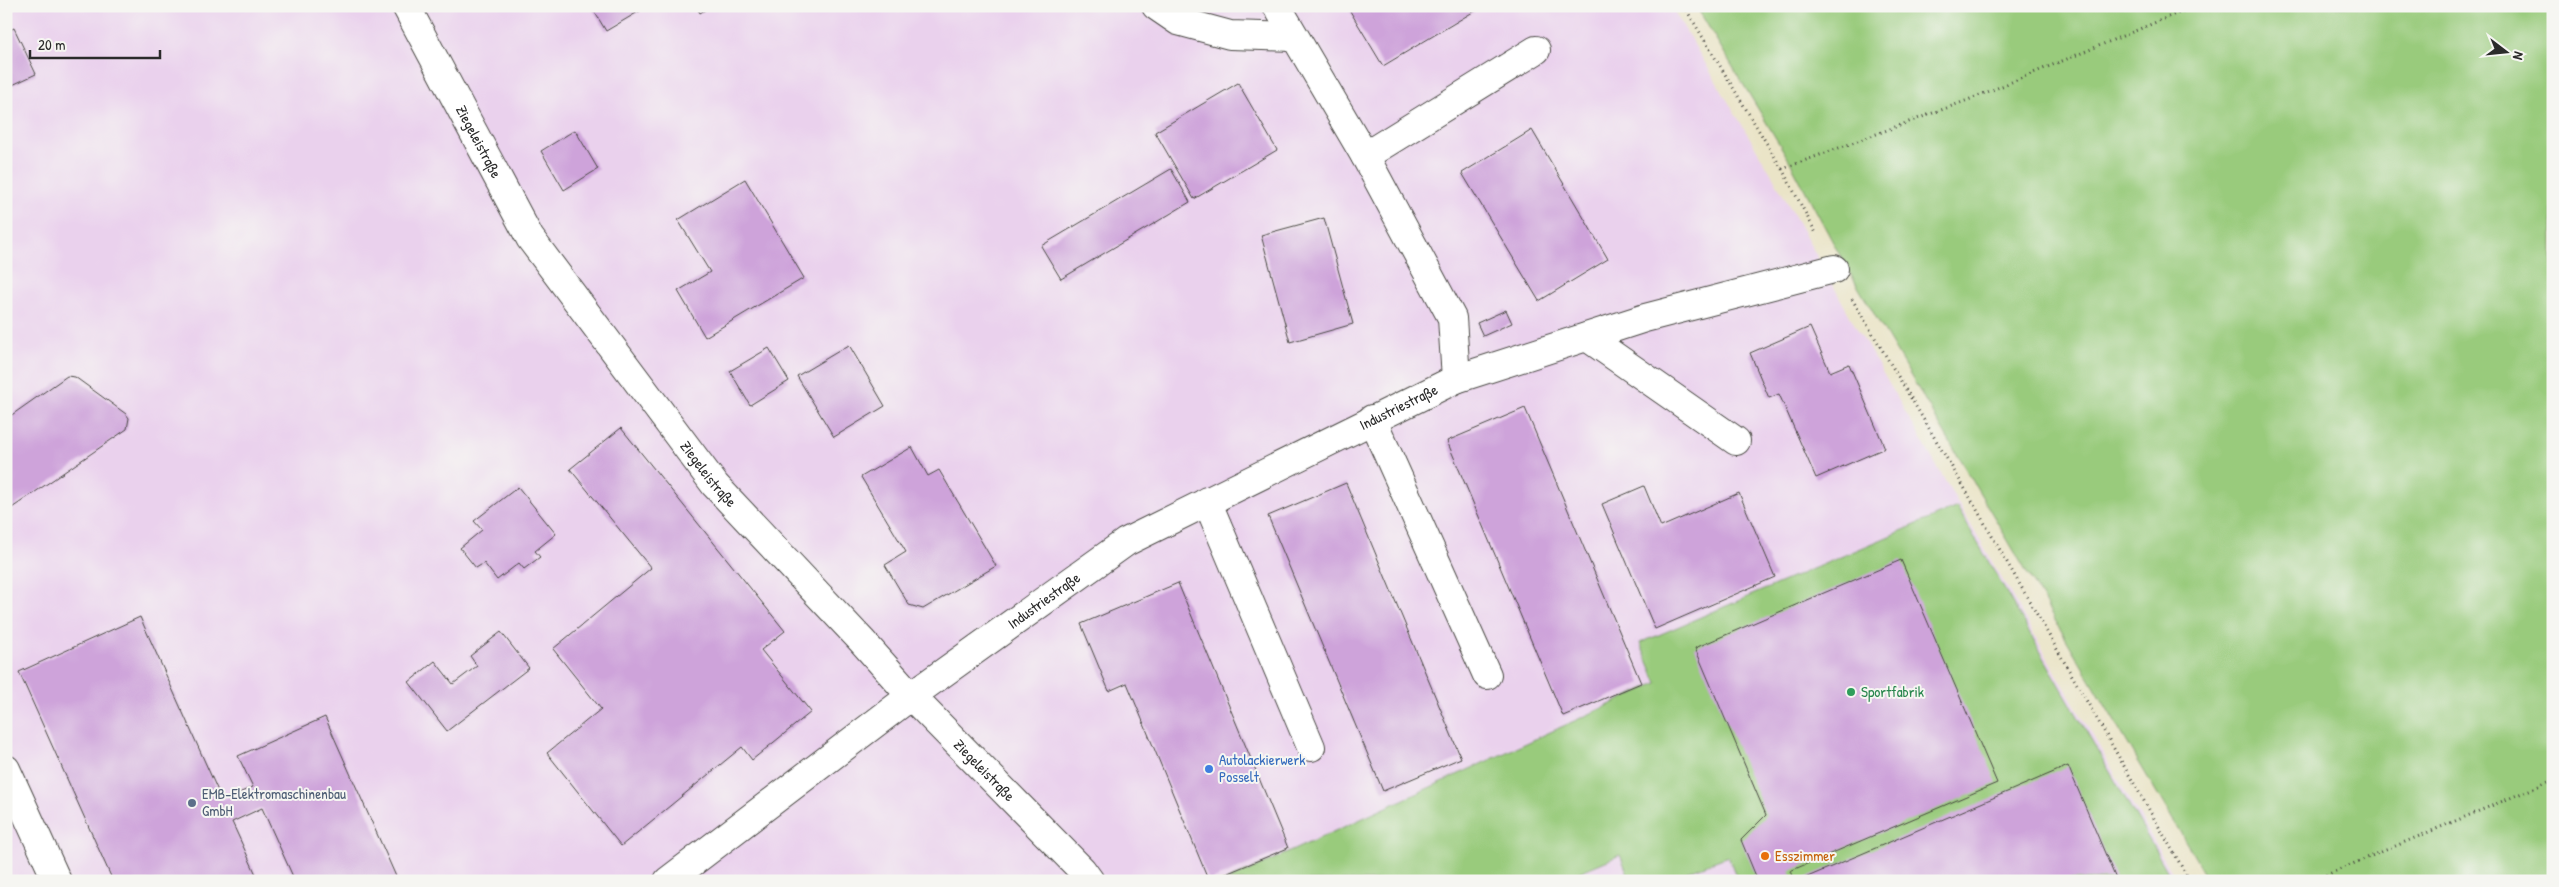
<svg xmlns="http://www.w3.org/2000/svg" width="2559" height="887" viewBox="0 0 2559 887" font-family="'Patrick Hand',sans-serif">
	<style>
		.built { fill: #ead1ed }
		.green { fill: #99cb7b; stroke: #627b53 }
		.building { fill: #cea3da }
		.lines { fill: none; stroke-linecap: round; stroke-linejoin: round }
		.minor-casing { stroke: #484742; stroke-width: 30 }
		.path { stroke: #484742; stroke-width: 3; stroke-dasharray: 1 4; stroke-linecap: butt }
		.minor { stroke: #fff; stroke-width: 28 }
		.leisure-dot { fill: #2e9e5b; stroke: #f6f6f2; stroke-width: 2 }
		.shop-dot { fill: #3f7fe0; stroke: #f6f6f2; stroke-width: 2 }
		.service-dot { fill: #5c6f8a; stroke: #f6f6f2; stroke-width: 2 }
		.food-dot { fill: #e8710a; stroke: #f6f6f2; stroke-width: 2 }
		.labels { text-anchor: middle; stroke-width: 4; stroke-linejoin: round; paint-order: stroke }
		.street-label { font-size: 15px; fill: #2b2b2b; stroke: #f6f6f2 }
		.leisure-label { font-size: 15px; fill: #27864d; stroke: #f6f6f2; text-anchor: start }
		.shop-label { font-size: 15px; fill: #366cbe; stroke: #f6f6f2; text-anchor: start }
		.service-label { font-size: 15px; fill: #4e5e75; stroke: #f6f6f2; text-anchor: start }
		.food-label { font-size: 15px; fill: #c56008; stroke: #f6f6f2; text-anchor: start }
	</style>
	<rect width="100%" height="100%" fill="#f6f6f2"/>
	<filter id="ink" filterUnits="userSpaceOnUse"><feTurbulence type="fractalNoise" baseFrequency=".02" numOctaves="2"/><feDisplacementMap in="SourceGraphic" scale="10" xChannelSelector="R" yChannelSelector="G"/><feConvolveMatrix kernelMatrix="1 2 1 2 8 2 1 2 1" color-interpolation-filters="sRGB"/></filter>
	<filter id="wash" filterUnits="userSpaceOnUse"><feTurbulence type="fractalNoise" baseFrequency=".0096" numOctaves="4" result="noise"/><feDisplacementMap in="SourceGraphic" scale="20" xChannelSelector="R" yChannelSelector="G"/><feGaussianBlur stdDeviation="1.12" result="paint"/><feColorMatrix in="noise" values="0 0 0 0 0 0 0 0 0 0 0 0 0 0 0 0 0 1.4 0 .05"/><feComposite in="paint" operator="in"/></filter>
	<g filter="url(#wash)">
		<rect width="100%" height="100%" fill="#eae4c7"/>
		<path class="built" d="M6,6h1665l101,169 83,150 322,556h-2171z"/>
		<g class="green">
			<path d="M1696,6h857v875h-344l-365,-618 -55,-103z"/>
			<path d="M1957,507l216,374h-435l-10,-25 -64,25h-33l-11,-26 -62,26h-332l431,-198 -17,-40z"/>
		</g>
		<g id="blocks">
			<g class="building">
				<path d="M591,6h57l-42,25z"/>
				<path d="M696,6h15l-11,7z"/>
				<path d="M1347,6h136l-100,60z"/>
				<path d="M14,28l22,46 -30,14v-56z"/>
				<path d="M1238,83l39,67 -83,49 -39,-67z"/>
				<path d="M575,130l23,39 -34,21 -23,-39z"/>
				<path d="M1532,130l76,129 -69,42 -77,-128z"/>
				<path d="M1171,169l19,33 -129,77 -20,-33z"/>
				<path d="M745,179l59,99 -99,59 -27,-46 32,-19 -32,-52z"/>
				<path d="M1324,218l29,106 -63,18 -29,-107z"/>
				<path d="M1506,310l6,13 -29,13 -6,-13z"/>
				<path d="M1810,327l20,45 19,-8 36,84 -69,30 -37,-84 -10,4 -19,-45z"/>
				<path d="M849,345l36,61 -51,31 -37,-61z"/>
				<path d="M769,348l20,33 -39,24 -20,-34z"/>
				<path d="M67,376l8,1 51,37 3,4 -2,11 -121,83v-93z"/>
				<path d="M1525,408l116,275 -78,33 -116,-275z"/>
				<path d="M621,428l164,203 -24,19 50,62 -59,48 -10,-13 -121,99 -74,-93 54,-44 -48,-60 98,-81 -81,-99z"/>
				<path d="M912,447l16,29 11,-6 57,96 -73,43 -14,-4 -24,-40 21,-13 -45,-75z"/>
				<path d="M1346,483l115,275 -78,33 -115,-275z"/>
				<path d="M1644,486l17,41 78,-34 36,84 -120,52 -53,-125z"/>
				<path d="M518,487l38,47 -21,17 5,6 -16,12 -5,-6 -22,17 -13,-17 -8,5 -16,-20 22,-18 -8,-9z"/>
				<path d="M1901,560l96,223 -207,88 4,10h-36l-17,-41 25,-25 -71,-167z"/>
				<path d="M1178,583l110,265 -79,33 -82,-198 -18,8 -28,-67z"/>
				<path d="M140,617l82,183 31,-13 -15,-31 87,-39 73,164h-103l-33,-73 -30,14 27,59h-146l-94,-209z"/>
				<path d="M501,632l28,36 -82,63 -38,-49 26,-21 18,23 24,-18 -7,-10z"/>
				<path d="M2068,766l48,113 -318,2z"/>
			</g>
		</g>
	</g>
	<g filter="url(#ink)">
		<use href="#blocks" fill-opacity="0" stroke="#484742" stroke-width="1"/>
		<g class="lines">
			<defs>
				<g id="minor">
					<path id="s1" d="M406,6l124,232 185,247 147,156 49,55 171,174 8,11"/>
					<path d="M1156,6l22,15 52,14 64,2"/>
					<path d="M1277,6l88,150 87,162 4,61"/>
					<path d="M1365,156l171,-106"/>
					<path d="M1587,337l149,104"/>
					<path d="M1372,419l115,256"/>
					<path d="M1207,501l104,246"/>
					<path d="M6,769l51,112"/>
					<path id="s2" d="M668,881l243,-185 215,-154 330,-163 189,-61 189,-49"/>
				</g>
			</defs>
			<use href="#minor" class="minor-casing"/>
			<g class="path">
				<path d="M1684,6l98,163 35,66"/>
				<path d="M1782,169l186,-69 227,-94"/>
				<path d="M1852,299l113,190 225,392"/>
				<path d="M2312,881l241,-101"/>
			</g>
			<use href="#minor" class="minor"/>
		</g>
	</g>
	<circle class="leisure-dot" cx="1851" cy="692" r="5"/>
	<circle class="shop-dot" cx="1209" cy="769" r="5"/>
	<circle class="service-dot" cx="192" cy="803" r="5"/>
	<circle class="food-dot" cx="1765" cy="856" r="5"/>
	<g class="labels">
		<g class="street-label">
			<text dy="5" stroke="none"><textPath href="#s1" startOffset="154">Ziegeleistraße</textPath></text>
			<text dy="5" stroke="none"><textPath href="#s2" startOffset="874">Industriestraße</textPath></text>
			<text dy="5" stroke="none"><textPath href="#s1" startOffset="559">Ziegeleistraße</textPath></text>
			<text dy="5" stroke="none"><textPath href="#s2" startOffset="469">Industriestraße</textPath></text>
			<text dy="5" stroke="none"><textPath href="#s1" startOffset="964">Ziegeleistraße</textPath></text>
		</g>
		<g class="leisure-label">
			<text x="1861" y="697">Sportfabrik</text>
		</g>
		<g class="shop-label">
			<text x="1219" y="765">Autolackierwerk<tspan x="1219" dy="17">Posselt</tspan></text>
		</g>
		<g class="service-label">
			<text x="202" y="799">EMB-Elektromaschinenbau<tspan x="202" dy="17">GmbH</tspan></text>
		</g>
		<g class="food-label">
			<text x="1775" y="861">Esszimmer</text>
		</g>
	</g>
	<rect width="2559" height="887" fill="none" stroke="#f6f6f2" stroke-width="25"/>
	<g transform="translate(2506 52) rotate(106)" stroke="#f6f6f2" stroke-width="4" paint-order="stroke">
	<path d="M0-4L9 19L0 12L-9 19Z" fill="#2b2b2b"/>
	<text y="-8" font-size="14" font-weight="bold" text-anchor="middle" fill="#2b2b2b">N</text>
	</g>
	<path d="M30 50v8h130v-8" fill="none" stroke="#2b2b2b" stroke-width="2.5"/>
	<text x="38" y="50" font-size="15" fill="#2b2b2b" stroke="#f6f6f2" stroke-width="4" paint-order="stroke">20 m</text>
</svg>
